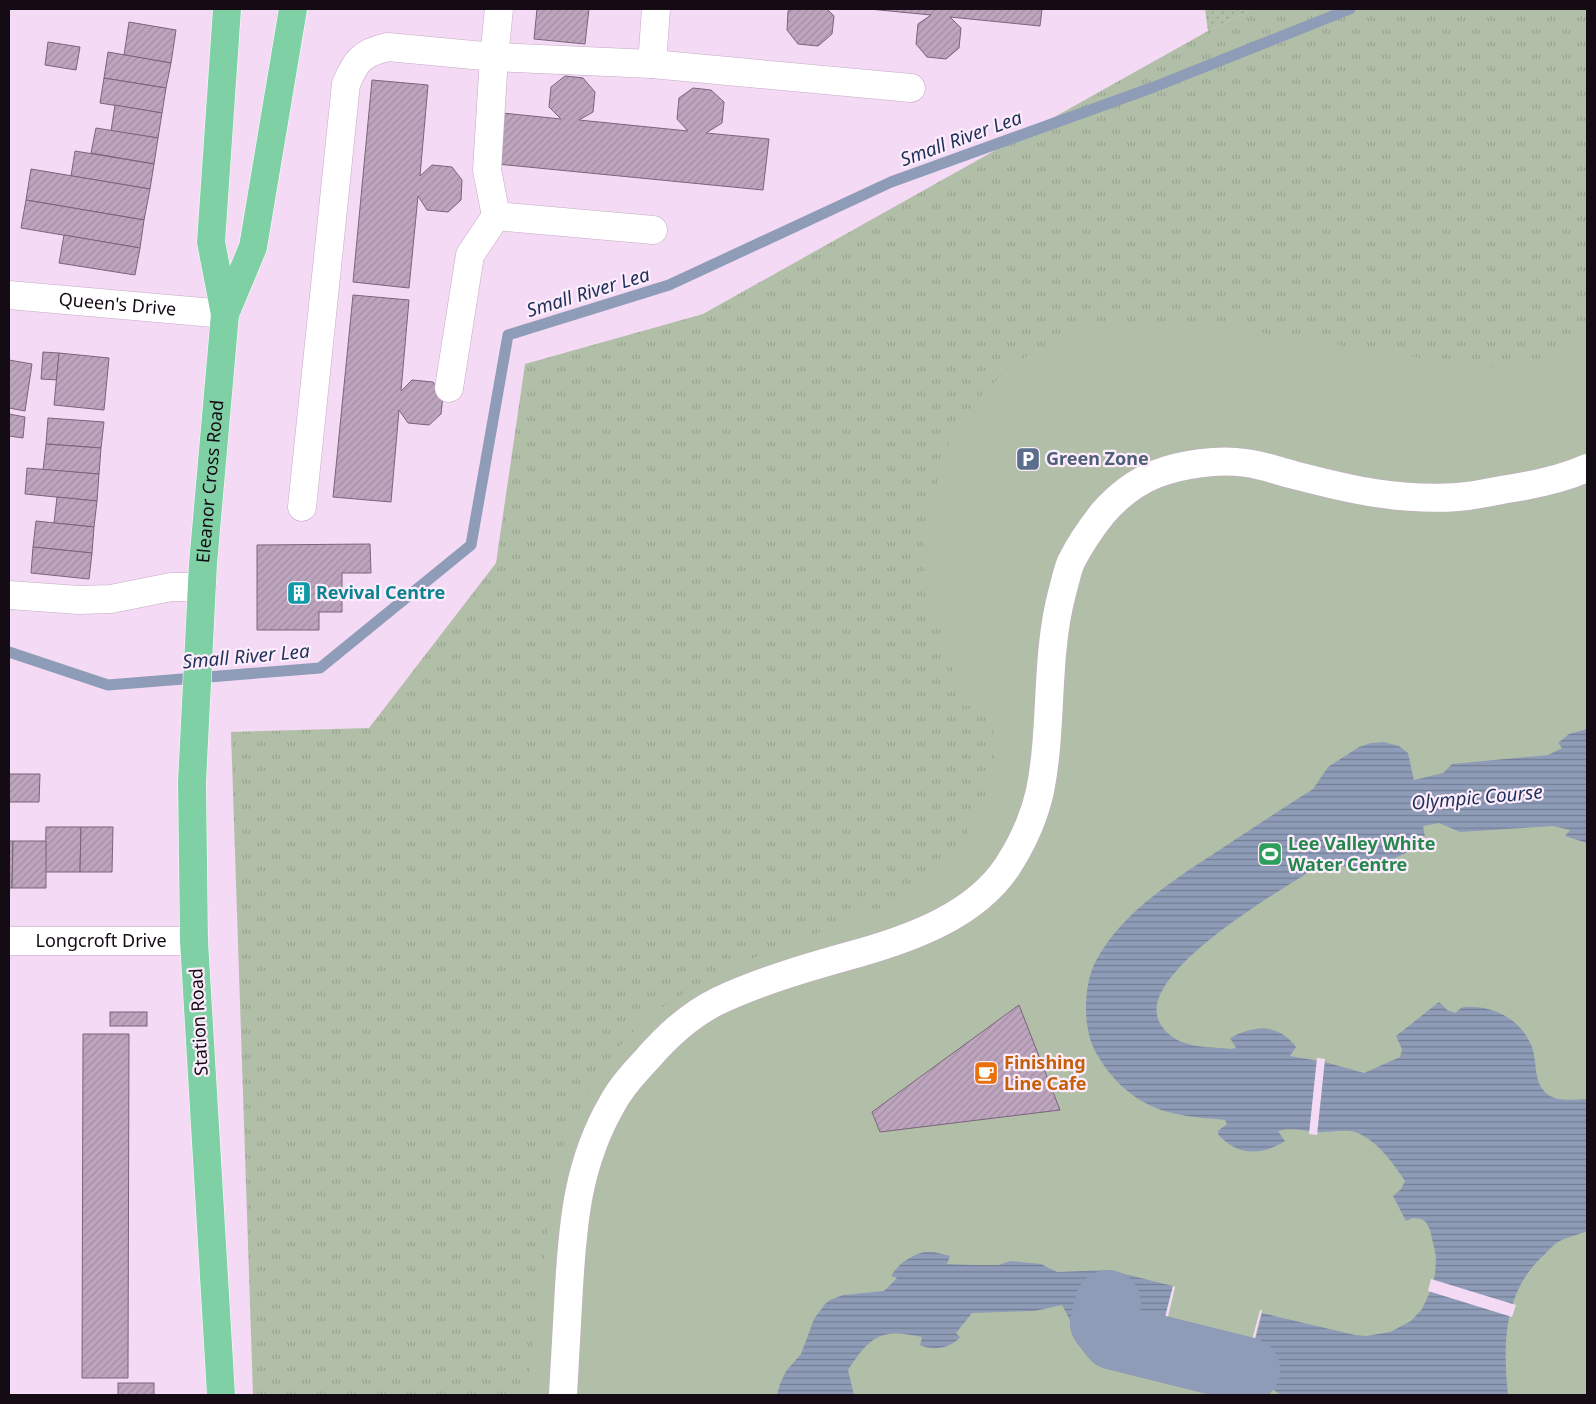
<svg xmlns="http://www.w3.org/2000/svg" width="1596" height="1404" viewBox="0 0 1596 1404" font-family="'Noto Sans',sans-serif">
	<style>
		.grass { fill: url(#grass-dots) }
		.park { fill: url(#park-tufts) }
		.pitch { fill: #b2bfa8 }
		.water { fill: url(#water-rules) }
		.pier { fill: #f5daf5 }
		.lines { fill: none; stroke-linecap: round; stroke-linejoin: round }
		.stream { stroke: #8e9cb7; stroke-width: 11 }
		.river { stroke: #8e9cb7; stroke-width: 66 }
		.building { fill: url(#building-hatch); stroke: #7b647b }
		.minor-casing { stroke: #c4aac4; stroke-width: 29 }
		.major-casing { stroke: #fff; stroke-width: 29 }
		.minor { stroke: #fff; stroke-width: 28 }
		.major { stroke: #7fd1a5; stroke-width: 28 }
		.labels { text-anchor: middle; stroke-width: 4.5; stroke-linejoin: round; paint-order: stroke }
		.street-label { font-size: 18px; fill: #140b14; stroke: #fcecfc }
		.service-label { font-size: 18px; font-weight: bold; fill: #4e5e75; stroke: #fcecfc; text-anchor: start }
		.culture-label { font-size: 18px; font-weight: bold; fill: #0d838f; stroke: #fcecfc; text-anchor: start }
		.leisure-label { font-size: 18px; font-weight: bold; fill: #27864d; stroke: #fcecfc; text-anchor: start }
		.food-label { font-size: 18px; font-weight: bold; fill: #c56008; stroke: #fcecfc; text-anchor: start }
		.water-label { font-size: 19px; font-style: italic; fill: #1e3057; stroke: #fcecfc }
	</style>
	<defs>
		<pattern id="grass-dots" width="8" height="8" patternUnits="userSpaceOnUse" patternTransform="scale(1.25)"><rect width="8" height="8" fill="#b2bfa8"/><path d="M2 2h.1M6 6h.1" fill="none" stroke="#98a390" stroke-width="1.8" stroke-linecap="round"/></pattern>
		<pattern id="park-tufts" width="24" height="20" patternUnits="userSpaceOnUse" patternTransform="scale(1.25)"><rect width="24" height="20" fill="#b2bfa8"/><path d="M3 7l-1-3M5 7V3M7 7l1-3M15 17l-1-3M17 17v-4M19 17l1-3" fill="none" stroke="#98a390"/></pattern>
		<pattern id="water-rules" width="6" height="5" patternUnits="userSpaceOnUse" patternTransform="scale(1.25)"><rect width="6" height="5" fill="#8e9cb7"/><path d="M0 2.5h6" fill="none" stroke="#737d94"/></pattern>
		<pattern id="building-hatch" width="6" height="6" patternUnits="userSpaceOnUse" patternTransform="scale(1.25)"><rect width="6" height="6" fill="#bda5bd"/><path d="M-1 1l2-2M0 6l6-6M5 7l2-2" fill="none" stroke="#a28da2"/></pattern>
	</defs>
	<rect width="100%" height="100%" fill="#f5daf5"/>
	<path class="grass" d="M1205,9h48l-45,22z"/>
	<path class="park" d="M1253,9h334v1386h-1334l-22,-663 138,-4 127,-165 29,-199 178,-50 505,-283z"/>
	<path class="pitch" d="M1093,325h118l273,43 55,-6 48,-32v1065h-1061l31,-233 26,-61 31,-49 33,-35 47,-30 64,-31 111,-43 44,-20 18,-14 16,-16 13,-18 14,-24 11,-24 9,-32 -1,-57 -35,-3 -1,-17 -10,-38 -9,-31 -13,-28 -1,-60 30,-106 59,-62z"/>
	<g class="water">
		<path d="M1587,729v114l-22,-7 5,-6 -17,-4 -93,6 -21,-9 -16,3c1,5 3,11 0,15 -6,10 -56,30 -68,28 -11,-1 -18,-8 -30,-7 -33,22 -197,113 -164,163 6,9 14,15 24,18 13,5 31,4 45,6l6,-1 -6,-10c24,-13 48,-15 66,9l-6,9 35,6 39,11 36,-16 2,-8 -6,-13 43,-34 8,8 8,3c2,-1 3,-3 6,-5 4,-2 10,-1 15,-1 24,2 47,16 56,40 6,17 0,37 18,49 10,6 26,3 37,3v132c-9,4 -21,6 -29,11 -5,3 -10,9 -14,13 -41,37 -41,89 -36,140h-227l-10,-7 -1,-3 -24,-9 16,-63 93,22 11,1 24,-4 21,-11 11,-12 7,-15 6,-19 1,-19 -6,-26 -4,-8 -5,-3 -8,-1 -7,3 -13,-25 8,-7 4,-8c-11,-17 -29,-42 -50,-49 -12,-3 -26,1 -38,0 -14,-1 -26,-5 -39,-1l7,10c-23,15 -49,15 -67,-7v-3l9,-7 -2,-4c-19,-2 -39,-3 -57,-8 -33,-9 -57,-32 -73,-61 -7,-14 -9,-29 -9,-44 0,-15 3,-35 11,-48 28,-50 80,-81 127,-112 29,-19 59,-39 89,-58l15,-22 31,-20 12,-4 13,-1 15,4 9,7 6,27 29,-7 9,-9 96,-9 14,-7 -4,-5 11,-9z"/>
		<path d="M924,1252h10l16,4 -3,8 26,1h26l11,-4 31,3 16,8 52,-2 64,16 -14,55 -42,-10 -5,13 -34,-8 -16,-31 -27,6 -63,2 -16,20 4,4c-10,12 -27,14 -40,8l2,-8c-41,-9 -51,-2 -74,33l6,25h-77l3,-11 6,-13 15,-17 13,-35 11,-15 5,-4 13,-5 41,-4 13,-13 -6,-2c8,-13 19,-20 33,-24z"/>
	</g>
	<g class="pier">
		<path d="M1317,1058l8,1 -8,76 -8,-1z"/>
		<path d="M1431,1279l85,26 -4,12 -84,-26z"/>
		<path d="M1173,1286l2,1 -13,55 -3,-1z"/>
		<path d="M1260,1310h2l-17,68 -2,-2 1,-6z"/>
	</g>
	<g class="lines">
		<path class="stream" d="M9,652l99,33 212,-17 151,-123 37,-210 161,-50 222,-103 263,-95 196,-78"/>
		<path class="river" d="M1108,1303l-5,20 11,14 133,33"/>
	</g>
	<g class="building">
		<path d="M537,9h52l-4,35 -51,-5z"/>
		<path d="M792,9h35l7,7 -2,18 -14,12 -20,-2 -11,-14 1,-19z"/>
		<path d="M869,9h173l-2,17 -90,-9 11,11 -2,20 -13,11 -19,-2 -11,-13 2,-20 13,-9z"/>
		<path d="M129,22l47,8 -5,33 -47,-8z"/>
		<path d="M48,42l32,5 -4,23 -31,-5z"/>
		<path d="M108,52l63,11 -5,25 -62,-10z"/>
		<path d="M565,76l18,2 12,14 -2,20 -14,8 109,11 -11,-12 2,-21 14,-10 18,2 13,12 -2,21 -16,10 63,6 -6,51 -266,-26 5,-51 59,6 -12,-12 2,-20z"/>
		<path d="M104,78l62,10 -4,25 -62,-10z"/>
		<path d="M372,80l56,5 -8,91 12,-11 20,2 10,13 -1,20 -13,12 -21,-2 -9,-14 -9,92 -56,-6z"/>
		<path d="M115,105l47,8 -4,25 -47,-7z"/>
		<path d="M96,128l62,10 -4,26 -63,-11z"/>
		<path d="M75,151l79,13 -4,25 -79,-13z"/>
		<path d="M31,169l119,20 -6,31 -118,-20z"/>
		<path d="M26,200l118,20 -4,28 -119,-20z"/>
		<path d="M64,235l76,13 -5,27 -76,-12z"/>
		<path d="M353,295l56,5 -8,91 11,-11 21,2 10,13 -2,19 -12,11 -21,-2 -9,-13 -8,92 -58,-5z"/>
		<path d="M43,352l16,1 -2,27 -16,-1z"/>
		<path d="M59,353l50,5 -5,52 -50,-5z"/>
		<path d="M9,360l23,4 -7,47 -16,-3z"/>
		<path d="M9,414l16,3 -2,21 -14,-2z"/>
		<path d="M48,418l56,4 -3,26 -55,-4z"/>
		<path d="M46,444l55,4 -2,26 -56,-4z"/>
		<path d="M27,468l72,6 -2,27 -72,-7z"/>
		<path d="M57,497l40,4 -3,26 -40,-4z"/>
		<path d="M36,521l58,6 -2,26 -59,-6z"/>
		<path d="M370,544l1,29h-29v39h-23v18h-62v-85z"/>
		<path d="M33,547l59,6 -3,26 -58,-6z"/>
		<path d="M9,774h31l-1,28h-30z"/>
		<path d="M46,827h35l-1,45h-35z"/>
		<path d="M81,827h32l-1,45h-32z"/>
		<path d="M9,841h4l-1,47h-3z"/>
		<path d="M13,841h33v47h-34z"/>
		<path d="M1019,1005l41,105 -180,22 -8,-20z"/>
		<rect x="110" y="1012" width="37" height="14"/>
		<path d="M83,1034h46l-1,344h-46z"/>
		<rect x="118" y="1383" width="36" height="12"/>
	</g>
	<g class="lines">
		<defs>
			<g id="minor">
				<path d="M499,9l-5,48 -7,113 9,46 157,14"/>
				<path d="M652,64l4,-55"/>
				<path id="s1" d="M9,295l216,19"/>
				<path d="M449,388l21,-133 26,-39"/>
				<path d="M302,507l44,-423c10,-24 16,-31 42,-37l106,10 158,7 259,24"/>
				<path d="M9,595l70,5 32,-1 60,-12h31"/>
				<path id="s2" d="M9,941h185"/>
				<path d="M563,1395c2,-36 4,-72 6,-108 4,-66 9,-124 43,-183 9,-17 23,-32 36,-46 20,-23 43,-44 70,-57 45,-21 94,-35 141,-48 53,-15 116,-38 148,-86 15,-23 27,-49 33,-76 13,-65 5,-133 22,-198 3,-10 5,-22 9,-31 9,-18 20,-34 32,-49 14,-16 33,-31 53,-39 26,-10 62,-15 90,-11 16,2 32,8 48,12 27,7 54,14 81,18 27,4 56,6 83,4 16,-1 33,-5 49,-8 27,-4 55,-10 80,-21"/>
			</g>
			<g id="major">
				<path d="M225,314l28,-67 40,-238"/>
				<path id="s3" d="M221,1395l-27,-454 -2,-159 11,-218 22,-250 -14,-72 16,-233"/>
			</g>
		</defs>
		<use href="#minor" class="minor-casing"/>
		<use href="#major" class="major-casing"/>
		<use href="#minor" class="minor"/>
		<use href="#major" class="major"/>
	</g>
	<defs>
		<symbol id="parking-square" viewBox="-11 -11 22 22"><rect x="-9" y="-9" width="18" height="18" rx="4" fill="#5c6f8a" stroke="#fcecfc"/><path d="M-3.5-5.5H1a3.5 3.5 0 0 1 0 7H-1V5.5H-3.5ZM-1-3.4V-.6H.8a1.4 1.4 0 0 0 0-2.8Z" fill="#fff"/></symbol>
		<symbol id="building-square" viewBox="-11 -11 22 22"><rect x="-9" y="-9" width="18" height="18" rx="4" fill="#0f9aa8" stroke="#fcecfc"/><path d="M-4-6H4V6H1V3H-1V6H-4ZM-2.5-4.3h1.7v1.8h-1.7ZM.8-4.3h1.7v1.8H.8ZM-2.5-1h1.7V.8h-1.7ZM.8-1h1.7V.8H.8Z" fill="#fff"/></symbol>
		<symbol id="stadium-square" viewBox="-11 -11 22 22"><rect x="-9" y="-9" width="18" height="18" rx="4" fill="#2e9e5b" stroke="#fcecfc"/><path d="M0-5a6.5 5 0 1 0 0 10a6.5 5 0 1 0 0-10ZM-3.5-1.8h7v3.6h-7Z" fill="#fff"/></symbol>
		<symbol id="cafe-square" viewBox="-11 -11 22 22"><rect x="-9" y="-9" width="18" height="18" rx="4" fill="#e8710a" stroke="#fcecfc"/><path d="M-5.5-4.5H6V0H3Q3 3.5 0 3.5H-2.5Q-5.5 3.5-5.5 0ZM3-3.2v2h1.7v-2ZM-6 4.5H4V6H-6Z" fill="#fff"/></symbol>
	</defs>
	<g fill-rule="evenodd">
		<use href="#parking-square" x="1014" y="445" width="28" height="28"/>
		<use href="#building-square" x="285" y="579" width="28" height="28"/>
		<use href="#stadium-square" x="1256" y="840" width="28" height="28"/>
		<use href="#cafe-square" x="972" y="1059" width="28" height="28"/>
	</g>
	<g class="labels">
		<g class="street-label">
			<text dy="6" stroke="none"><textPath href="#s1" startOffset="109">Queen's Drive</textPath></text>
			<text dy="6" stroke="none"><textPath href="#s3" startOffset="915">Eleanor Cross Road</textPath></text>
			<text dy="6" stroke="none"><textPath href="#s2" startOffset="92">Longcroft Drive</textPath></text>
			<text transform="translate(199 1022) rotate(-93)" y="6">Station Road</text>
		</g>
		<g class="service-label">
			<text x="1046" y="465">Green Zone</text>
		</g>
		<g class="culture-label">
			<text x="316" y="599">Revival Centre</text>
		</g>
		<g class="leisure-label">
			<text x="1288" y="850">Lee Valley White<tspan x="1288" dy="21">Water Centre</tspan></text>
		</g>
		<g class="food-label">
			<text x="1004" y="1069">Finishing<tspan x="1004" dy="21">Line Cafe</tspan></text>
		</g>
		<g class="water-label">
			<text transform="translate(961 138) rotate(-20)" y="7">Small River Lea</text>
			<text transform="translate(588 292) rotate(-17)" y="7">Small River Lea</text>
			<text transform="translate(246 656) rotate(-5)" y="7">Small River Lea</text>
			<text transform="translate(1477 797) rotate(-5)" y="7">Olympic Course</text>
		</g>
	</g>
	<rect width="1596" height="1404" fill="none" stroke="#140b14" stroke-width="20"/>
</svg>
